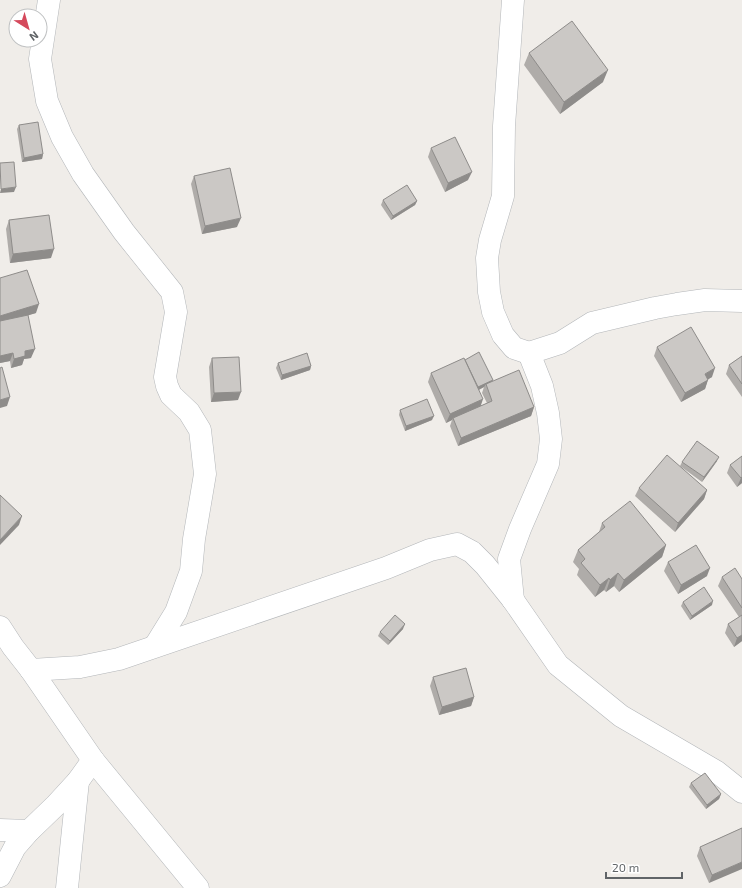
<svg xmlns="http://www.w3.org/2000/svg" width="742" height="888" viewBox="0 0 742 888" font-family="'Exo 2',sans-serif">
	<style>
		.lines { fill: none; stroke-linecap: round; stroke-linejoin: round }
		.minor-casing { stroke: #b3b6b9; stroke-width: 23 }
		.minor { stroke: #fff; stroke-width: 22 }
		.wall { fill: #afaca9; fill-rule: evenodd }
		.shaded-wall { fill: #8e8c8a }
		.building { fill: #cbc8c5; stroke: #8e8c8a }
	</style>
	<rect width="100%" height="100%" fill="#f0ede9"/>
	<g class="lines">
		<defs>
			<g id="minor">
				<path d="M49,0l-9,59 7,42 15,36 21,37 41,58 48,60 4,20 -11,65 2,9 4,9 18,17 11,18 5,44 -11,65 -3,32 -15,41 -21,34"/>
				<path d="M513,0l-9,126 -1,70 -13,44 -3,18 2,34 4,20 10,23 11,13 15,5"/>
				<path d="M513,600l-4,-41 11,-30 28,-65 3,-25 -3,-26 -6,-27 -13,-33 31,-10 32,-20 63,-15 22,-4 28,-4 37,1"/>
				<path d="M0,627l13,20 18,23 62,90 105,128"/>
				<path d="M31,670l49,-3 39,-8 267,-91 44,-18 27,-6 15,8 13,13 28,35 45,65 63,51 96,56 25,20"/>
				<path d="M0,830l29,1"/>
				<path d="M0,876l15,-29 14,-16 27,-26 22,-24 15,-21"/>
				<path d="M67,888l11,-107"/>
			</g>
		</defs>
		<use href="#minor" class="minor-casing"/>
		<use href="#minor" class="minor"/>
	</g>
	<g class="wall">
		<path d="M529,53l74,29 -43,32 -36,-49z"/>
		<path d="M19,125l24,29 -1,5 -20,3 -5,-33z"/>
		<path d="M431,148l37,32 -23,12 -17,-35z"/>
		<path d="M194,176l43,51 -35,7 -11,-50z"/>
		<path d="M383,200l34,1 -2,4 -24,15 -10,-15z"/>
		<path d="M9,220l42,38 -41,5 -4,-34z"/>
		<path d="M0,278l36,35 -8,2 3,43 -7,1 -2,6 -11,3 -1,-7 -10,2z"/>
		<path d="M657,347l55,30 -4,2 -3,10 -24,13 -27,-46z"/>
		<path d="M742,356v41l-16,-23 3,-9z"/>
		<path d="M212,358l26,42 -27,2 -2,-35z"/>
		<path d="M465,360l27,21 42,26 -3,9 -73,30 -8,-20 2,-6 -6,3 -18,-41 3,-9zM484,387l-2,6 5,10 -6,3 -2,-16z"/>
		<path d="M278,363l33,3 -1,4 -29,10 -5,-12z"/>
		<path d="M400,410l32,10 -27,11 -6,-16z"/>
		<path d="M742,456v27l-5,4 -10,-14 3,-8z"/>
		<path d="M717,461l-15,21 -22,-16 2,-4z"/>
		<path d="M639,488l68,2 -3,9 -29,33 -40,-36z"/>
		<path d="M602,523l64,22 -4,12 -43,35 -5,-6 -8,6 -2,-2 -9,7 -18,-22 2,-6 -6,-7 5,-12 21,-18z"/>
		<path d="M668,562l39,14 -29,18 -14,-23z"/>
		<path d="M722,577l20,2v62l-8,6 -9,-14 3,-9 11,-7 -21,-31z"/>
		<path d="M683,602l29,3 -22,15 -9,-14z"/>
		<path d="M403,629l-15,16 -10,-9 2,-4z"/>
		<path d="M433,677l41,20 -3,9 -32,9 -9,-29z"/>
		<path d="M691,783l30,11 -2,5 -13,10 -17,-22z"/>
		<path d="M742,828l-33,55 -12,-27 3,-9z"/>
	</g>
	<g class="shaded-wall">
		<path d="M608,70l-5,12 -43,32 4,-12z"/>
		<path d="M43,154l-1,5 -20,3 2,-4z"/>
		<path d="M472,172l-4,8 -23,12 3,-9z"/>
		<path d="M16,187l-2,5 -14,1 1,-4z"/>
		<path d="M417,201l-2,4 -24,15 2,-4z"/>
		<path d="M241,218l-4,9 -35,7 3,-8z"/>
		<path d="M54,249l-3,9 -41,5 3,-9z"/>
		<path d="M39,304l-3,9 -36,11v-8z"/>
		<path d="M35,349l-4,9 -7,1 -2,6 -11,3 3,-9 11,-8z"/>
		<path d="M13,353l-3,8 -10,2v-7z"/>
		<path d="M311,366l-1,4 -29,10 1,-5z"/>
		<path d="M715,368l-3,9 -10,6 3,-9z"/>
		<path d="M493,380l-2,4h-5l-2,3 -8,4 1,-4z"/>
		<path d="M708,380l-3,9 -24,13 4,-9z"/>
		<path d="M241,392l-3,8 -27,2 3,-9z"/>
		<path d="M10,397l-3,9 -7,2v-8z"/>
		<path d="M483,399l-3,9 -27,10 -1,2 -6,3 4,-9z"/>
		<path d="M534,407l-3,9 -73,30 3,-8z"/>
		<path d="M434,416l-2,4 -27,11 1,-5z"/>
		<path d="M719,457l-2,4 -15,21 2,-5z"/>
		<path d="M742,477v6l-5,4 4,-9z"/>
		<path d="M707,490l-3,9 -29,33 3,-9z"/>
		<path d="M22,516l-3,9 -19,20v-5z"/>
		<path d="M666,545l-4,12 -43,35 5,-12z"/>
		<path d="M710,568l-3,8 -29,18 3,-9z"/>
		<path d="M618,573l-4,13 -8,6 4,-12z"/>
		<path d="M609,578l-5,12 -9,7 5,-12z"/>
		<path d="M713,601l-1,4 -22,15 2,-4z"/>
		<path d="M405,624l-2,5 -15,16 2,-4z"/>
		<path d="M742,635v6l-8,6 3,-9z"/>
		<path d="M474,697l-3,9 -32,9 3,-8z"/>
		<path d="M721,794l-2,5 -13,10 1,-4z"/>
		<path d="M742,862v7l-33,14 3,-8z"/>
	</g>
	<g class="building">
		<path d="M572,21l36,49 -44,32 -35,-49z"/>
		<path d="M38,122l5,32 -19,4 -5,-33z"/>
		<path d="M455,137l17,35 -24,11 -17,-35z"/>
		<path d="M14,162l2,25 -15,2 -1,-26z"/>
		<path d="M230,168l11,50 -36,8 -11,-50z"/>
		<path d="M407,185l10,16 -24,15 -10,-16z"/>
		<path d="M49,215l5,34 -41,5 -4,-34z"/>
		<path d="M27,270l12,34 -39,12v-38z"/>
		<path d="M28,315l7,34 -10,2v5l-11,3 -1,-6 -13,3v-35z"/>
		<path d="M691,327l24,41 -10,6 3,6 -23,13 -28,-46z"/>
		<path d="M479,352l14,28 -15,7 -13,-27z"/>
		<path d="M307,353l4,13 -29,9 -4,-12z"/>
		<path d="M742,356v28l-13,-19z"/>
		<path d="M239,357l2,35 -27,1 -2,-35z"/>
		<path d="M464,358l19,41 -33,15 -19,-41z"/>
		<path d="M2,367l8,30 -10,3v-32z"/>
		<path d="M519,370l15,37 -73,31 -8,-20 39,-17 -6,-17z"/>
		<path d="M427,399l7,17 -28,10 -6,-16z"/>
		<path d="M697,441l22,16 -15,20 -22,-15z"/>
		<path d="M667,455l40,35 -29,33 -39,-35z"/>
		<path d="M742,456v21l-1,1 -11,-13z"/>
		<path d="M0,495l22,21 -22,24z"/>
		<path d="M630,501l36,44 -42,35 -6,-7 -8,7 -1,-2 -9,7 -19,-22 4,-4 -7,-9 27,-23 -3,-4z"/>
		<path d="M696,545l14,23 -29,17 -13,-23z"/>
		<path d="M735,568l7,11v29l-20,-31z"/>
		<path d="M704,587l9,14 -21,15 -9,-14z"/>
		<path d="M395,615l10,9 -15,17 -10,-9z"/>
		<path d="M742,615v20l-5,3 -9,-14z"/>
		<path d="M466,668l8,29 -32,10 -9,-30z"/>
		<path d="M705,773l16,21 -14,11 -16,-22z"/>
		<path d="M742,828v34l-30,13 -12,-28z"/>
	</g>
	<g transform="translate(28 28) rotate(143)"><circle r="19" fill="#ffffff" stroke="#bfc1c2"/>
	<path d="M0-3L7 15L0 10L-7 15Z" fill="#d5495c"/>
	<text y="-6" font-size="11" font-weight="bold" text-anchor="middle" fill="#606467">N</text>
	</g>
	<path d="M606 872v6h76v-6" fill="none" stroke="#606467" stroke-width="2"/>
	<text x="612" y="872" font-size="12" fill="#606467" stroke="#ffffff" stroke-width="3" paint-order="stroke">20 m</text>
</svg>
